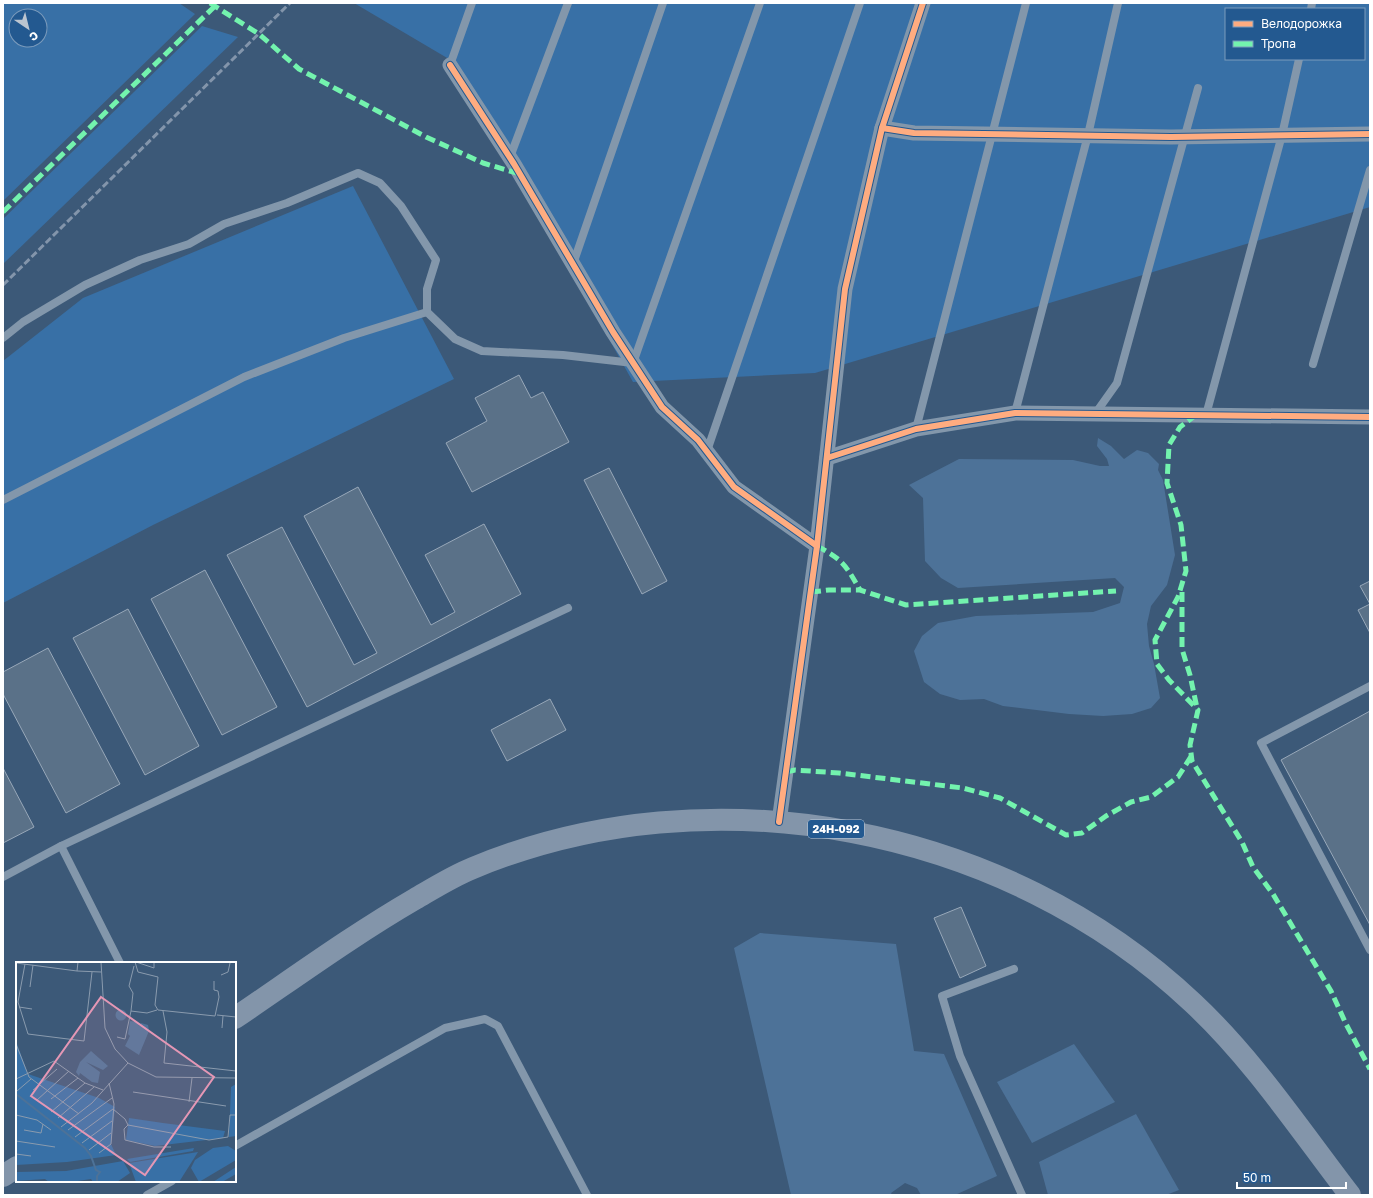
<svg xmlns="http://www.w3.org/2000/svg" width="1373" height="1198" viewBox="0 0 1373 1198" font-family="'Golos Text',sans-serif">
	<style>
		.green { fill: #3870a6; fill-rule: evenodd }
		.water { fill: #4d7298 }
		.building { fill: #5a7188; stroke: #98a8b9 }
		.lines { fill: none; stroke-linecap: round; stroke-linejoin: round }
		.lane { stroke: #8397ab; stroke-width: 8 }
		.street { stroke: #8397ab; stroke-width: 15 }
		.primary { stroke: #8395aa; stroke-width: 22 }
		.rail { stroke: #8395ab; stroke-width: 3; stroke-dasharray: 7 3; stroke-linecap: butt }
		.quiet { stroke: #73f3ae; stroke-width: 5; stroke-dasharray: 10 5; stroke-linecap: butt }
		.cycleway-casing { stroke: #235990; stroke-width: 8 }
		.cycleway { stroke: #ffac80; stroke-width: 6 }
		.labels { text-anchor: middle; stroke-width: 4; stroke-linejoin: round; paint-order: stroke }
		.shield { fill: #235990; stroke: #bdcdde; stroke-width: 1 }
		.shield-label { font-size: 11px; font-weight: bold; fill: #fff }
		.inset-river { fill: none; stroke: #4d7298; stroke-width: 2 }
		.inset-road { fill: none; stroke: #8a9bae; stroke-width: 1 }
		.view { fill: #e497b5; fill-opacity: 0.15; stroke: #e497b5; stroke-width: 2 }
		.inset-edge { fill: none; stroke: #fff; stroke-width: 2 }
	</style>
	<rect width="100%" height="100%" fill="#3c5978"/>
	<g class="green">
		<path d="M3,3h176l16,11 -192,187zM16,16h24v24h-24z"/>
		<path d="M354,3h1016v204l-555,166 -182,9 -179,-320zM1226,9h138v50h-138z"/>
		<path d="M202,26l36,11 -235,227v-45z"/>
		<path d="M353,186l101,193 -301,146 -150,78v-242l80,-63z"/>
	</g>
	<g class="water">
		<path d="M1098,438l13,8 13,13 13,-9 11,3 11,11 -1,6 5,10 12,75 -8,30 -16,21 -4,18 2,22 5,18 6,34 -9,10 -19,6 -29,2 -34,-2 -66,-8 -19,-7 -24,1 -20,-6 -16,-12 -10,-31 8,-15 16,-13 38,-7 117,-4 27,-9 4,-16 -9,-9 -157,10 -17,-10 -16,-17 -2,-63 -14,-13 50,-26 114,1 27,6h9l-2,-7 -10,-13z"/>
		<path d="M760,933l136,11 18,107 30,3 53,122 -42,19h-34l-4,-7 -12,-5 -14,10 1,2h-101l-57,-247z"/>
		<path d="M1074,1044l41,58 -83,41 -35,-61z"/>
		<path d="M1136,1114l43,76 -13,5h-118l-9,-33z"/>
	</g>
	<g class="building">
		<path d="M519,375l12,23 12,-6 26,50 -97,50 -26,-49 41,-22 -12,-23z"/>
		<path d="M609,468l58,113 -25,13 -58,-114z"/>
		<path d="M358,487l73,138 24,-13 -30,-57 59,-31 37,70 -214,113 -80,-152 55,-28 72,138 23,-12 -73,-137z"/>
		<path d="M205,570l72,137 -55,28 -71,-136z"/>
		<path d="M1370,581v52l-12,-23 12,-6 -10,-18z"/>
		<path d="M128,609l71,137 -54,29 -72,-137z"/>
		<path d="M48,648l72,136 -54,29 -63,-119v-22z"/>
		<path d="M550,699l16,31 -59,31 -16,-31z"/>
		<path d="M1370,711v214l-89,-165z"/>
		<path d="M3,768l31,59 -31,16z"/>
		<path d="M961,907l25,59 -26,12 -26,-60z"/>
	</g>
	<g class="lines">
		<g class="lane">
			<path d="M1311,9l1,-6"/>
			<path d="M450,65l22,-62"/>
			<path d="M510,157l58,-154"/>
			<path d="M573,264l90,-261"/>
			<path d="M3,338l20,-16 62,-37 55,-25 49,-16 35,-20 63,-21 71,-30 22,10 21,23 35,54 -9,29v23"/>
			<path d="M1313,364l57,-194"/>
			<path d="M1015,413l73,-278 30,-132"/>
			<path d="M1095,414l22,-31 81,-295"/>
			<path d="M1206,415l76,-280 17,-76"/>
			<path d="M916,429l110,-426"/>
			<path d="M707,451l153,-448"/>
			<path d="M3,500l241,-123 100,-39 83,-26 28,27 27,12 81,4 70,8 127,-360"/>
			<path d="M1370,686l-109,57 109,207"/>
			<path d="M61,846l59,117"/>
			<path d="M3,877l58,-31 507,-238"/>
			<path d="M1014,969l-72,27 18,60 62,139"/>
			<path d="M235,1146l210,-118 40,-9 13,7 89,169"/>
			<path d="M147,1195l25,-14"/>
		</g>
		<g class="street">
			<path d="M450,65l64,99 99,168 49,75 36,33 36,47 83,59"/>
			<path d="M882,128l32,5 257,4 199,-3"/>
			<path d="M827,458l89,-29 99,-16 355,4"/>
			<path d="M779,822l38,-276 28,-257 37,-161 41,-125"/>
		</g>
		<g class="primary">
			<path d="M235,1018c59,-40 118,-83 180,-119 19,-11 38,-23 58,-31 237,-99 533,-42 720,135 60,56 107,127 157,192"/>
			<path d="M3,1176l14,-9"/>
		</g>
		<path class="rail" d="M3,285l287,-282"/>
		<g class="quiet">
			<path d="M210,3l49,31 40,35 127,68 57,26 37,11"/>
			<path d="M3,212l212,-206"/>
			<path d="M1196,415l-16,12 -11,18 -2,38 14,42 5,46 -8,26 -23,43 2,24 12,16 29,30 -8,35 2,16 50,81 11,25 20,27 58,97 15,33 24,45"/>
			<path d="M817,546c26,14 28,18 43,44"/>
			<path d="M811,592l18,-2h31l46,15 210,-14"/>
			<path d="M1182,592v57l8,26 7,33"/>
			<path d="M786,772l9,-2 44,3 124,15 37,10 66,37 16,-2 24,-17 25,-14 20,-5 27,-20 14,-22"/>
		</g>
		<defs>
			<g id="cycleway">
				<path d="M450,65l64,99 99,168 49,75 36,33 36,47 83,59"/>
				<path d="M882,128l32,5 257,4 199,-3"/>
				<path d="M827,458l89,-29 99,-16 355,4"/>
				<path d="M779,822l38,-276 28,-257 37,-161 41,-125"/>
			</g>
		</defs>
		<use href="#cycleway" class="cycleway-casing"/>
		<use href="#cycleway" class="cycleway"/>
	</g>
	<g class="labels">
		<rect class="shield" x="808" y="820" width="56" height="18" rx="3"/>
		<g class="shield-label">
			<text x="836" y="833">24Н-092</text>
		</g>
	</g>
	<g transform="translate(16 962)">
		<rect width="220" height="220" fill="#3c5978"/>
		<path d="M0,79l12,33 71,24 16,9 -4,37 5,11 -49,7 -51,3zM220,122v52l-7,1 2,-50zM113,156l34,5 62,8 -2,7 -68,8 -29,-6zM212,184l8,5v9l-37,22 -8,-14 4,-8 18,-12zM178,186l-1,3 -63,11 -3,-3zM182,190l-19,30h-43l-7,-19zM107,199l7,12 -13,9h-24l-2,-3 -20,3h-22l-4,-3 -29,2v-9l50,-1zM220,205v7l-14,8h-9z" fill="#3870a6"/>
		<path d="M99.5 53a5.5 5.5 0 1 1 11 0a5.5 5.5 0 1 1-11 0ZM114,59l8,1 1,4 2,-3 7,2 1,6 -10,24 -14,-9 5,-10 -2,-2zM75,89l17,15 -5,4 -17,-8 14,10 -2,11 -6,-1 -12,-9 -1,3 -3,-4 4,-10z" fill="#4d7298"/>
		<path class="inset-river" d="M0,132l69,54 6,8 5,14 4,2 -3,4v6"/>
		<path class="inset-road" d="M85,0l4,66 10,21 13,14 28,14 80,1M119,0l3,10 20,5 -3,28 3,5 57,6 4,-19 -1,-6 -4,-1v-9M120,0l18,6v-6M0,1l61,8 1,-9M9,2l-7,38 10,32 56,7 8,-69M118,4l-5,20 4,7 -2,18 16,2 10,-3M61,9l24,1M205,13l7,-3 2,-9M14,25l3,-22M3,45l13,2M147,49l4,21 -3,31 72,8M201,53l19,2M206,66l1,-12M101,75l8,2 6,-28M0,82l13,33 50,37M0,117l38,-18 31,22 18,7M17,128l24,-21M1,129l14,-12M117,130l93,14M35,137l27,-21M21,138l32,-29M173,140l3,-24M35,150l34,-29M0,153l21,5 14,10M42,156l36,-31M112,163l-4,4 1,11 29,7h17M45,165l31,-24 36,-40M8,168l17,3 2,-9M52,168l44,-32M59,175l38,-28 12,10 3,6 81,15 19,-3 2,-22h6M0,179l39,6M66,181l30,-22M73,188l22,-17M83,191l12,-9 3,-40 -5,-21M0,192l15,2"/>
		<path class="view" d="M85,35l113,80 -69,98 -114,-79z"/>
		<rect width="220" height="220" class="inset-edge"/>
	</g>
	<rect width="1373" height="1198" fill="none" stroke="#ffffff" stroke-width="8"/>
	<rect x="1225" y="8" width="140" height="52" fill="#235990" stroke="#7b9bbc"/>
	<rect x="1233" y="21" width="20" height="6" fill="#ffac80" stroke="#7b9bbc"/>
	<text x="1261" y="28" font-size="12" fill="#ffffff">Велодорожка</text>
	<rect x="1233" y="41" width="20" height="6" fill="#73f3ae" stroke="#7b9bbc"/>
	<text x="1261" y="48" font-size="12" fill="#ffffff">Тропа</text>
	<g transform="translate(28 28) rotate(145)"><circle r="19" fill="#235990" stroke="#7b9bbc"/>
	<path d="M0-3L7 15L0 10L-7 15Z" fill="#bbc5d0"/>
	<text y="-6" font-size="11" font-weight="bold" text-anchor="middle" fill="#ffffff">С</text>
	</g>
	<path d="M1237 1182v6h109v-6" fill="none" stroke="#ffffff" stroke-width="2"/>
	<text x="1243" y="1182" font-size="12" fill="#ffffff" stroke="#235990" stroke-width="3" paint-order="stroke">50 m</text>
</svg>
